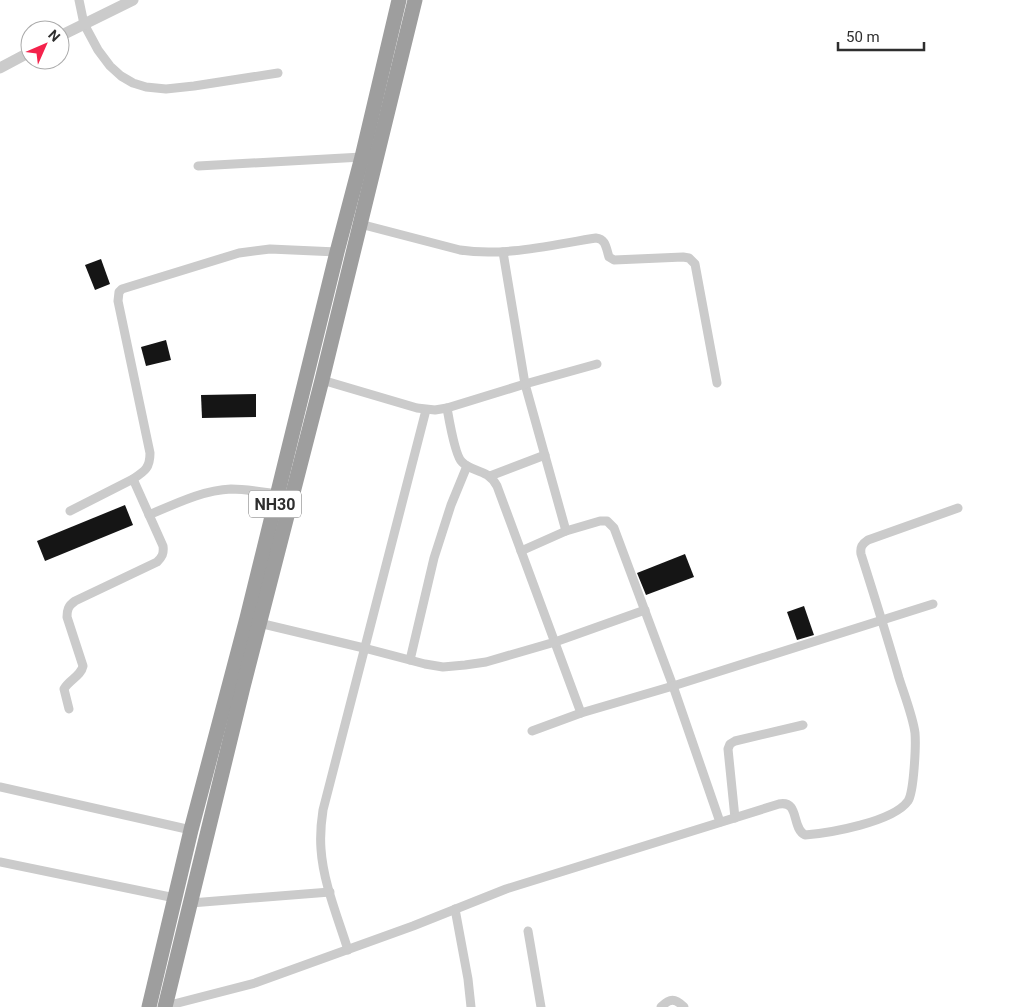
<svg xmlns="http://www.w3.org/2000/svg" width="1018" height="1007" viewBox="0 0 1018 1007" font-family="Roboto,sans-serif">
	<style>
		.building { fill: #151515 }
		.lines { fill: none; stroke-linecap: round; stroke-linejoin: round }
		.minor { stroke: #cbcbcb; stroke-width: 9 }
		.tertiary { stroke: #cbcbcb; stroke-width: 11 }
		.trunk { stroke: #9e9e9e; stroke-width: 15 }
		.labels { text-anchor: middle; stroke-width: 5; stroke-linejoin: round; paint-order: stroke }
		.shield { fill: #fff; stroke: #6d6d6d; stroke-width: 1 }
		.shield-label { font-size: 16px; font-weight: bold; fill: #2e2e2e }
	</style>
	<rect width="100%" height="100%" fill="#fff"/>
	<g class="building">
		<path d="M101,259l9,25 -15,6 -10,-25z"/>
		<path d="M166,340l5,20 -25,6 -5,-19z"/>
		<path d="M256,394v23l-54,1 -1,-23z"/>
		<path d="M125,505l8,20 -88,36 -8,-20z"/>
		<path d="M685,554l9,23 -48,18 -9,-22z"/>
		<path d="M804,606l10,29 -17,5 -10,-28z"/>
	</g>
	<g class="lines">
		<g class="minor">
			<path d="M79,0l5,24 14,26 12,16 11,10 12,7 13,4 20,2 28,-3 84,-13"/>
			<path d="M198,166l164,-9"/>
			<path d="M360,224l100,26c44,7 91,-5 136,-12 10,1 10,10 13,19l5,3 69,-3 6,1 6,6 22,119"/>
			<path d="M503,252l22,132 41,147"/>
			<path d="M322,380l95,28 18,2 12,-2 78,-24 72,-20"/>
			<path d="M447,408c2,11 8,48 15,54 11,11 25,6 35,24l84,227"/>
			<path d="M490,476l55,-21"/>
			<path d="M70,511l63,-32c12,-8 17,-11 17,-26l-32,-152 1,-9 3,-3 117,-36 31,-4 67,3"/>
			<path d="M149,515c26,-11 54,-25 82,-26 15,0 32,3 47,5"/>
			<path d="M521,551l45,-20 34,-10h7l7,7 59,158 47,136"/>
			<path d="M259,623l105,25 61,16 18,3 22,-2 21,-3 69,-20 90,-32"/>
			<path d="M410,660l24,-102 17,-53 16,-39"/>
			<path d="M69,709l-5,-20c5,-9 17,-13 19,-23l-16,-49c0,-7 1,-11 8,-16l82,-39c5,-5 7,-8 6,-16l-30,-67"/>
			<path d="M532,731l49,-18 92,-27 260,-82"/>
			<path d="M0,787l191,43"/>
			<path d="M735,818l-7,-69 2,-5 5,-3 68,-16"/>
			<path d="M0,862l175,36"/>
			<path d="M191,903l139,-11"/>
			<path d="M455,909l13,70 3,28"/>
			<path d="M528,931l13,76"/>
			<path d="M348,950c-10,-32 -25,-68 -27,-101 -1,-13 0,-26 2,-39l103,-400"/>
			<path d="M166,1006l89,-23 158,-57 93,-37 273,-85c21,-4 12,24 26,31 25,-2 88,-13 103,-34 6,-9 8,-56 7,-68 -2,-16 -11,-39 -16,-55 -12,-42 -25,-83 -38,-124 -1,-7 1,-10 7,-14l90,-32"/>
			<path d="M661,1007c9,-9 14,-9 23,0"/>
		</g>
		<g class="tertiary">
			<path d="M60,36l73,-36"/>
			<path d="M0,68l30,-16"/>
		</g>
		<g class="trunk">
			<path d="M149,1007l42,-177 56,-212 90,-366 25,-95 37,-157"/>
			<path d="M165,1007l78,-320 79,-307 93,-380"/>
		</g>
	</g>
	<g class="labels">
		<rect class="shield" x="249" y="490.5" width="52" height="27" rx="4"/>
		<g class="shield-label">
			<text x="275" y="510">NH30</text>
		</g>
	</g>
	<g transform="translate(45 45) rotate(45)"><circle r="24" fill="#ffffff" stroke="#ababab"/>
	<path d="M0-4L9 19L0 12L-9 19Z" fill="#f4224b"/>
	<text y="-8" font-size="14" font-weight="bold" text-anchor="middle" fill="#2e2e2e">N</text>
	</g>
	<path d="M838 42v8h86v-8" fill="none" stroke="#2e2e2e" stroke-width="2.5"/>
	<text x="846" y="42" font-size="15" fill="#2e2e2e" stroke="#ffffff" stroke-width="4" paint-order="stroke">50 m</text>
</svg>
